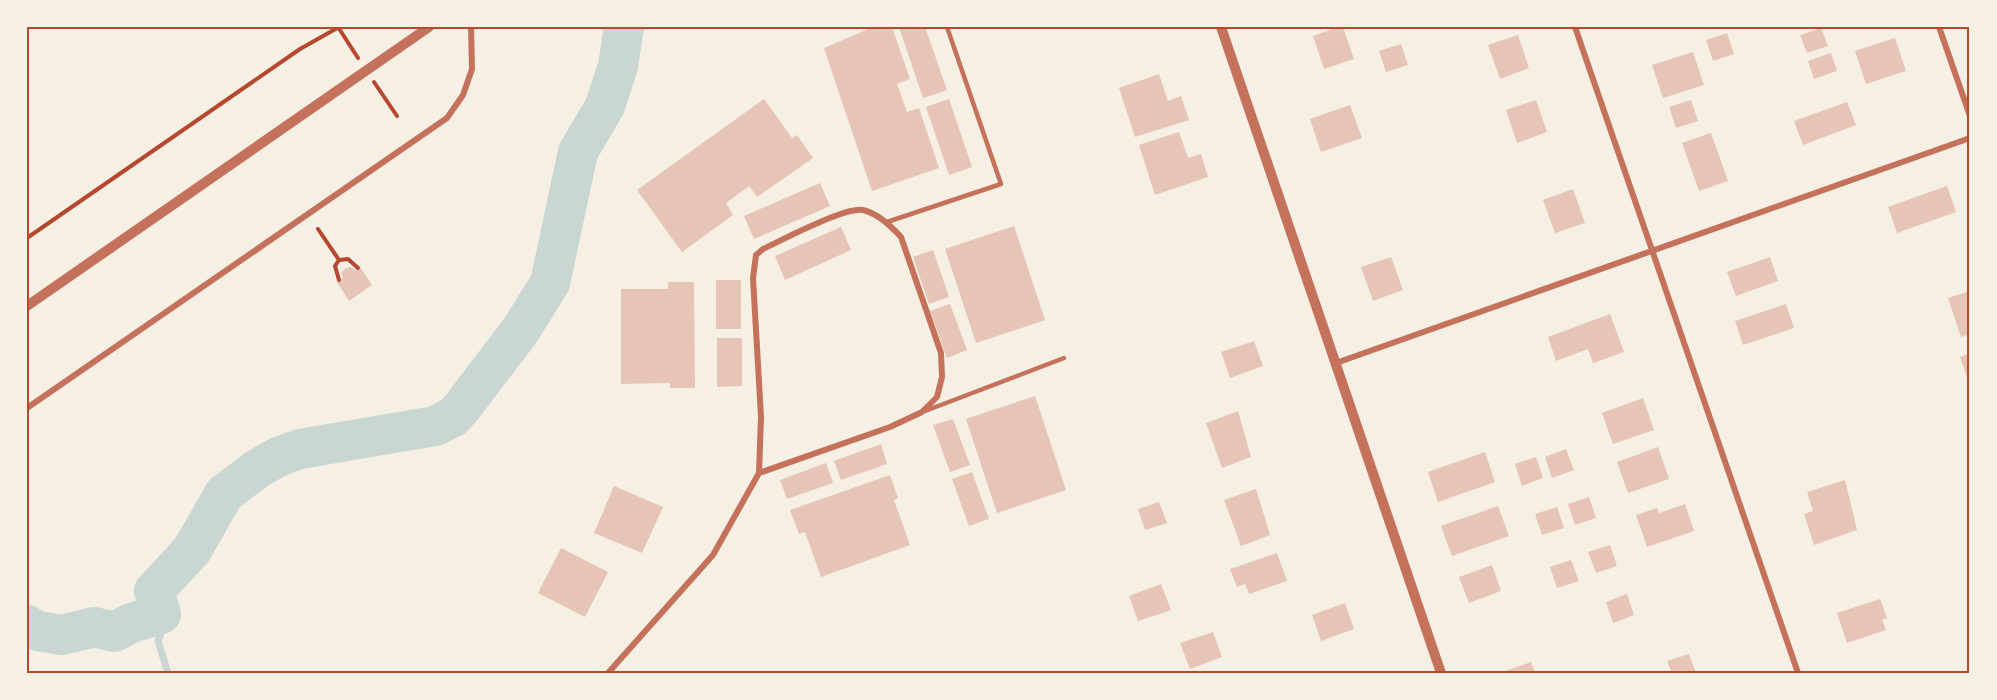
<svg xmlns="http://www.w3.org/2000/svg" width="1997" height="700" viewBox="0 0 1997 700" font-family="Georgia,serif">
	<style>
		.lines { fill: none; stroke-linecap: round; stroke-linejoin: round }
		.stream { stroke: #c9d6d2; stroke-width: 7 }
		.river { stroke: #c9d6d2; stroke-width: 40 }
		.building { fill: #e6c5b7 }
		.path { stroke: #b5482f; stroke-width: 4 }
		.service { stroke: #c5725c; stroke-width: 4.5 }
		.minor { stroke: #c5725c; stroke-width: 6 }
		.tertiary { stroke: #c5725c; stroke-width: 10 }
		.neatline { fill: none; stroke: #b5482f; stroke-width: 2 }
	</style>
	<rect width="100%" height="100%" fill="#f6efe4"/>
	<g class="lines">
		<path class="stream" d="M161,614l2,13 -5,14 10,32"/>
		<path class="river" d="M27,625l11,6 24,4 32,-8 20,5 17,-9 30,-9 -7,-23 38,-41 32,-56 33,-25 21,-12 22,-8 135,-23 18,-9 9,-10 58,-76 30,-48 28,-131 27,-46 13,-40 6,-39"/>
	</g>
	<g class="building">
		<path d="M873,27h19l18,52 -13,5 10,28 12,-4 20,60 -67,23 -48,-143z"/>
		<path d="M899,27h26l22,63 -24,8z"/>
		<path d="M1338,27h5l11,32 -30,10 -11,-33z"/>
		<path d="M1821,28l7,18 -21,7 -7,-18z"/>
		<path d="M1727,33l7,21 -21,7 -7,-21z"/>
		<path d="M1518,35l11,33 -29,11 -12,-34z"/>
		<path d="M1895,38l11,33 -40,13 -11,-33z"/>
		<path d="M1401,44l7,21 -22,7 -7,-21z"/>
		<path d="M1693,52l11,33 -41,13 -11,-33z"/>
		<path d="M1831,53l6,18 -23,8 -6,-18z"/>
		<path d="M1159,74l9,27 13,-5 8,24 -54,17 -16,-49z"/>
		<path d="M764,99l28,39 5,-3 16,23 -56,39 -8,-11 -23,17 7,12 -51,37 -45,-62z"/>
		<path d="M949,99l23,68 -23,8 -23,-68z"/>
		<path d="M1536,100l11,32 -30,11 -11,-33z"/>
		<path d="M1691,100l7,21 -22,7 -7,-21z"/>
		<path d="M1847,102l9,23 -53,20 -9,-24z"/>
		<path d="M1350,105l12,33 -41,14 -11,-33z"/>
		<path d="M1179,132l9,26 13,-4 7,23 -53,18 -16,-50z"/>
		<path d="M1711,133l17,48 -29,10 -17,-48z"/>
		<path d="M820,183l10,23 -76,33 -10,-23z"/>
		<path d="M1947,186l9,26 -59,21 -9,-26z"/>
		<path d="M1573,189l12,34 -30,10 -12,-33z"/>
		<path d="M1014,226l31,94 -69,23 -31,-94z"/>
		<path d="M841,227l10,23 -66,30 -10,-24z"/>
		<path d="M933,250l16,47 -20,7 -16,-47z"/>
		<path d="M1391,257l12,33 -30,11 -12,-34z"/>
		<path d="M1770,257l8,24 -42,15 -9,-24z"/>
		<path d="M351,267l4,3 5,-3 12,18 -23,16 -12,-19 6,-4 -2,-5 5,-5z"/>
		<rect x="716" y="280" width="25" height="49"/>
		<path d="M668,282h26l1,106h-25v-5l-49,1v-95h47z"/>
		<path d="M1970,291v43l-9,3 -13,-39z"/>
		<path d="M950,304l17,46 -20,8 -17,-47z"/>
		<path d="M1786,304l8,24 -51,17 -8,-24z"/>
		<path d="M1610,314l14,38 -31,11 -5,-14 -32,12 -8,-24z"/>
		<path d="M717,338h25v48l-25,1z"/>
		<path d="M1254,341l9,25 -33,12 -9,-26z"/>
		<path d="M1970,353v33l-10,-29z"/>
		<path d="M1035,396l31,94 -69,23 -31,-94z"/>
		<path d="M1643,398l11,32 -41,14 -11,-31z"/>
		<path d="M1238,411l13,46 -29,11 -16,-45z"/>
		<path d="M953,419l17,46 -20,7 -17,-47z"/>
		<path d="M881,444l6,20 -46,16 -7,-19z"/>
		<path d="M1658,447l11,32 -41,14 -11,-31z"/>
		<path d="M1566,449l8,21 -22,8 -7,-21z"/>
		<path d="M1485,452l10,30 -57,20 -10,-30z"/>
		<path d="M1536,457l7,21 -21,8 -7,-22z"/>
		<path d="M826,463l7,20 -46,16 -7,-19z"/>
		<path d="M972,472l17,47 -20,7 -17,-47z"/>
		<path d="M890,475l8,23 -4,2 16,45 -89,32 -16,-45 -6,2 -9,-24z"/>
		<path d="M1845,480l12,50 -43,15 -10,-31 9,-3 -6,-19z"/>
		<path d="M614,486l49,21 -21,46 -48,-20z"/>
		<path d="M1256,489l14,46 -29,11 -17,-46z"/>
		<path d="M1589,497l7,21 -21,7 -7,-21z"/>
		<path d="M1159,502l8,21 -22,7 -7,-21z"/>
		<path d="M1685,504l9,27 -47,16 -11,-32 21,-7 2,5z"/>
		<path d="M1498,506l11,30 -57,20 -11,-30z"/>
		<path d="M1557,507l7,21 -22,7 -7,-21z"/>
		<path d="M1610,545l7,21 -21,7 -8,-21z"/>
		<path d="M561,548l47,24 -23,45 -47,-24z"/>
		<path d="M1277,553l10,28 -38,13 -4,-10 -8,3 -7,-18z"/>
		<path d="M1571,560l8,21 -22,7 -7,-21z"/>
		<path d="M1492,565l9,26 -32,12 -10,-26z"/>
		<path d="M1161,584l10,26 -33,11 -9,-25z"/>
		<path d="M1627,594l7,21 -21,8 -7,-21z"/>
		<path d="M1880,599l7,19 -5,2 4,10 -39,13 -10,-30z"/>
		<path d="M1345,603l9,26 -33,12 -9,-26z"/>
		<path d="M1213,632l9,25 -32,12 -10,-26z"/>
		<path d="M1689,654l7,19h-24l-5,-12z"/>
		<path d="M1531,662l4,11h-35z"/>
	</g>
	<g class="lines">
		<g class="path">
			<path d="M338,27l20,31"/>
			<path d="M374,82l23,34"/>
			<path d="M318,229l21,31"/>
			<path d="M27,238l273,-189 39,-22"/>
			<path d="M339,280l-4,-14 4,-6 9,-1 10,9"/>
		</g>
		<g class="service">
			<path d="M887,222l114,-38 -54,-157"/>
			<path d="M925,411l139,-53"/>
		</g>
		<g class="minor">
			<path d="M1575,27l223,646"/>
			<path d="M1939,27l31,89"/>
			<path d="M1336,363l634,-225"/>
			<path d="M27,408l420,-290 16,-23 9,-26 -1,-42"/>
			<path d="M608,673l105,-118 46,-82 2,-56 -8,-139 3,-23 7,-6c19,-9 81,-42 100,-39 14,3 28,16 38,27l40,116 1,24 -5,20 -15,15 -32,15 -131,46"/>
		</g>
		<g class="tertiary">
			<path d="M1221,27l220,646"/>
			<path d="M27,306l402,-279"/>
		</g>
	</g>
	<rect width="1997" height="700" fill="none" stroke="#f6efe4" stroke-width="57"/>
	<rect x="28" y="28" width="1940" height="644" class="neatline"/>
</svg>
